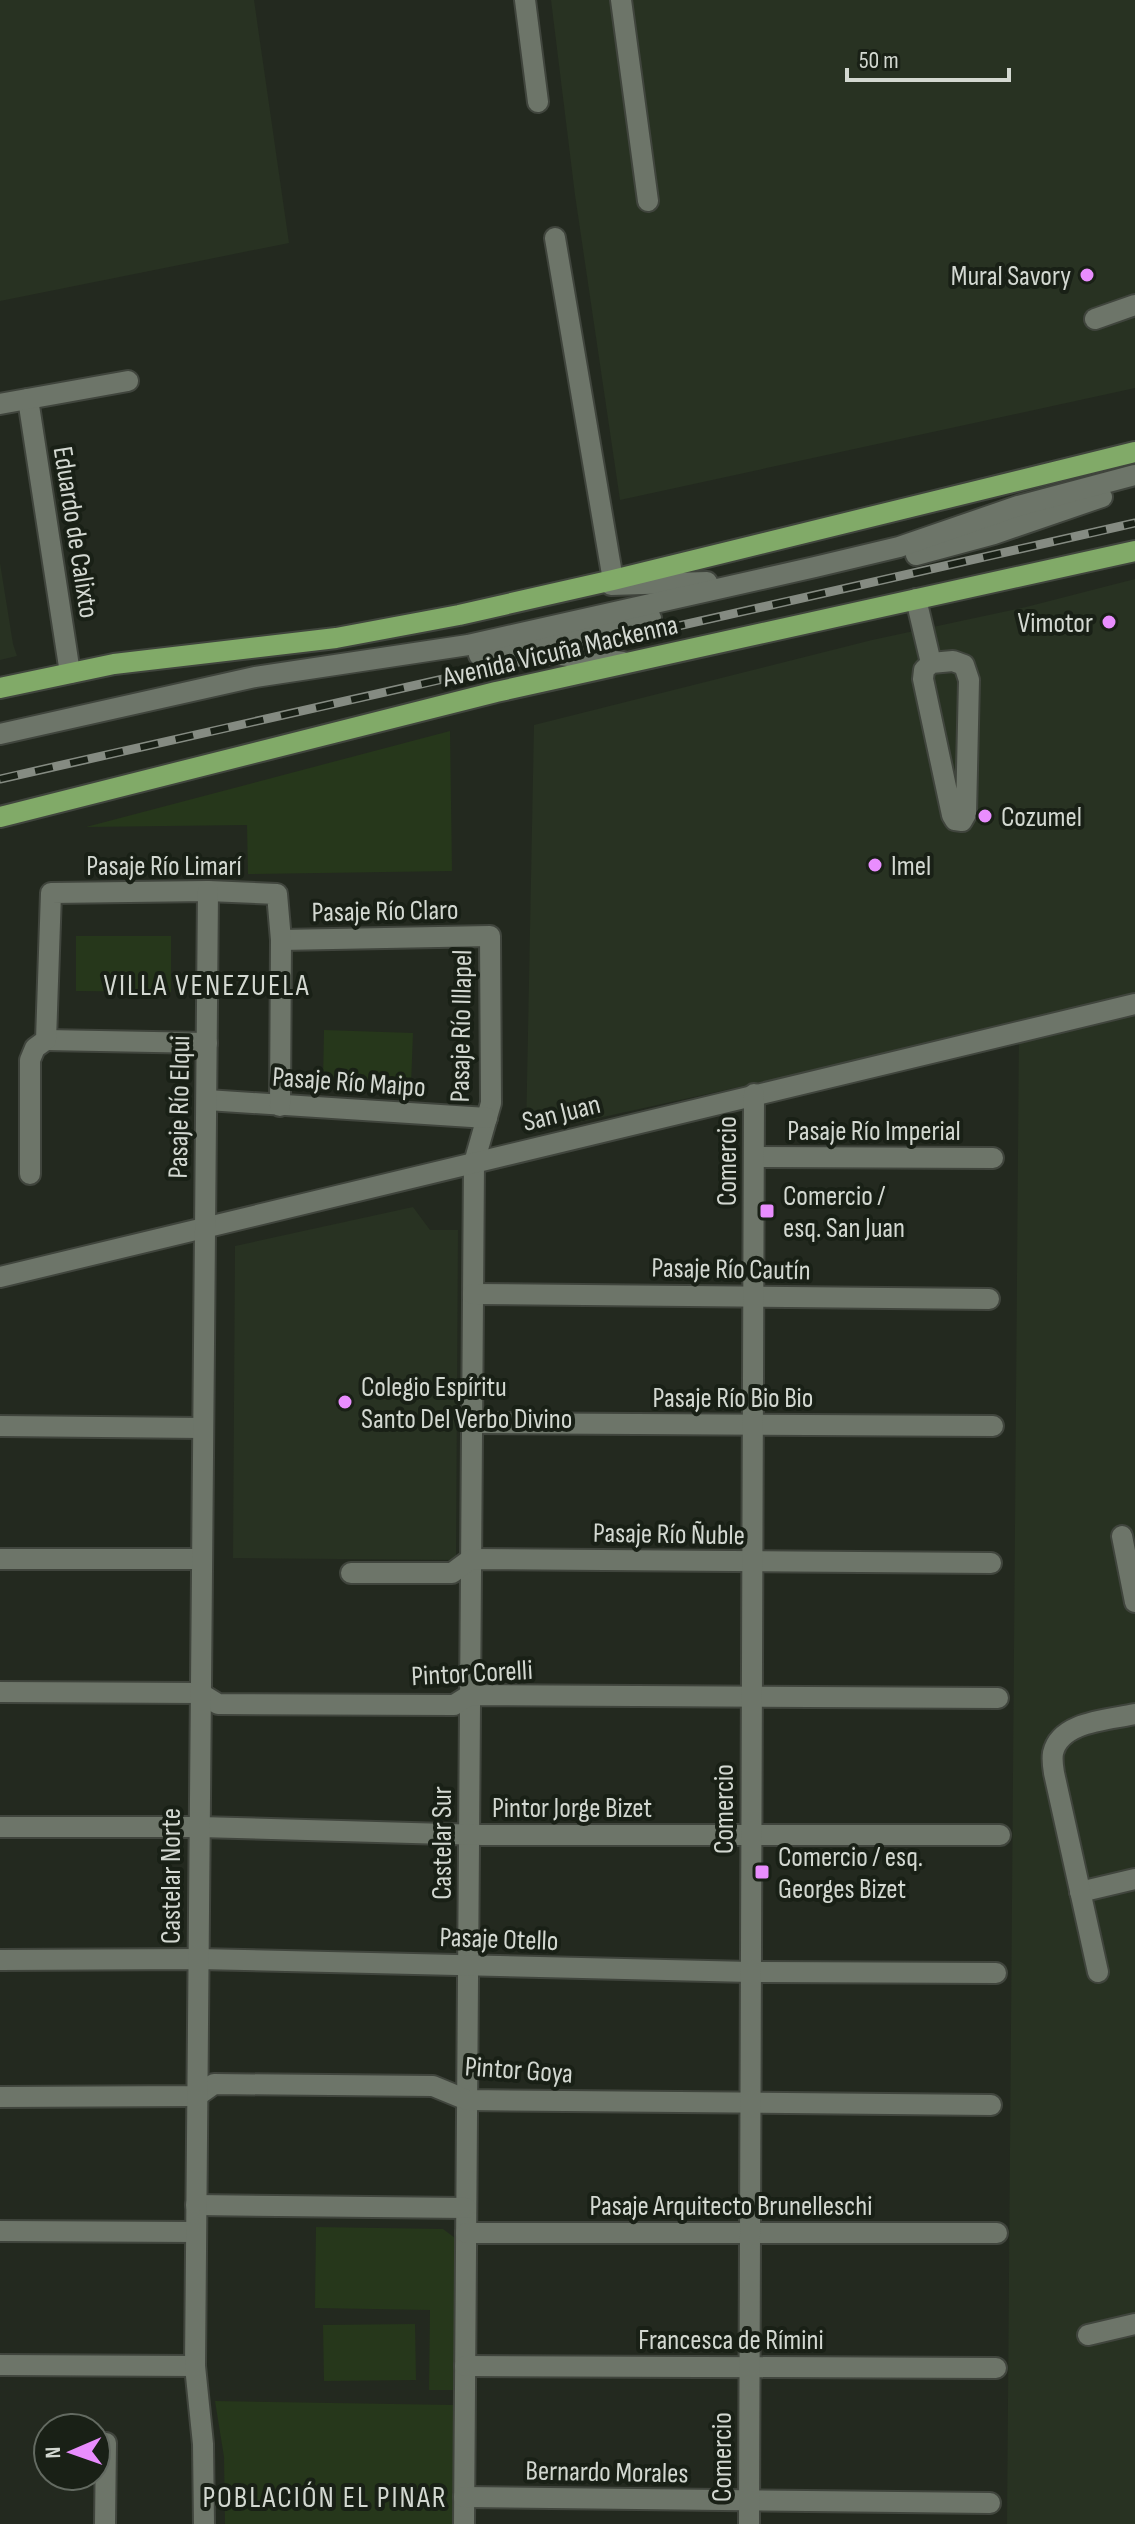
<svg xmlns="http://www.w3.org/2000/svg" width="1135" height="2524" viewBox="0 0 1135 2524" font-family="'Sofia Sans Condensed',sans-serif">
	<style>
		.built { fill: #283222 }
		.green { fill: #26371b }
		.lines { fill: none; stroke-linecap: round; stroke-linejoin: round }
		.minor-casing { stroke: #40453d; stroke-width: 24 }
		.major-casing { stroke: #40453d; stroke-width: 24 }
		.minor { stroke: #6d7569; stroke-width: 20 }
		.major { stroke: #81aa68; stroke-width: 20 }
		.rail-casing { stroke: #858b82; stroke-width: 9 }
		.rail { stroke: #192016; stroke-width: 6; stroke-dasharray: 18; stroke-linecap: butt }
		.poi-dot { fill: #e98dfe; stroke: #192016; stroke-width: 3 }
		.labels { text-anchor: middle; stroke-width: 8; stroke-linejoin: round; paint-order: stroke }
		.poi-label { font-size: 28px; fill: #d3d8d1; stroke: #192016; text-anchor: start }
		.street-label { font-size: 28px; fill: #d3d8d1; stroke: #192016 }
		.neighbourhood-label { font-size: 30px; letter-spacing: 2px; fill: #d3d8d1; stroke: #192016 }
	</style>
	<rect width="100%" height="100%" fill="#23291f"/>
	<g class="built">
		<path d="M0,0h254l35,243 -289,58z"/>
		<path d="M551,0h584v388l-515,112 -45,-305z"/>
		<path d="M0,563l13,81 4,12 -17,4z"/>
		<path d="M1135,579v1945h-128l12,-1499 -493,109 8,-409 338,-85 154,-33z"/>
		<path d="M413,1207l17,23h28l-2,330 -223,-2 2,-312z"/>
	</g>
	<g class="green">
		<path d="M450,731l2,140 -204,3 -1,-49 -161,2z"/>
		<path d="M76,936h95v56l-95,-1z"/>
		<path d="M324,1030l89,3 -2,52 -88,-3z"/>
		<path d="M316,2227l127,2 16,12 -3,149h-27l1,-80 -115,-2z"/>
		<path d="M415,2324l1,56 -92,1 -1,-56z"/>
		<path d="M215,2401l241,4 -1,119h-230l-1,-67z"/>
	</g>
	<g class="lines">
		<defs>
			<g id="minor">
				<path d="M525,0l13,102"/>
				<path d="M621,0l27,201"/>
				<path d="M555,238l58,342"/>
				<path d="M1095,319l40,-14"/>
				<path d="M28,399l42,274"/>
				<path d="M0,404l128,-23"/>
				<path d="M916,555l78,-21 108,-37"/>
				<path d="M611,585l96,-3"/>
				<path d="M916,599l15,64 22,-2 11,4 5,15 -3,134 -4,7 -7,-1 -3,-5 -29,-136 1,-9 7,-7"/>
				<path d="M532,652l91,10"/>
				<path d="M479,655l172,-37"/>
				<path d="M0,734l255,-57 213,-32 347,-78 84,-20 119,-41 117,-31"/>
				<path d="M281,940l209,-4 1,167 -17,60 -10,1361"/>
				<path d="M46,1040l161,3"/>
				<path d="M207,1100l280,18"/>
				<path d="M754,1157l239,1"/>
				<path d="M30,1174v-114l5,-12 11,-8 5,-147 157,-2 69,3 4,46 -1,166"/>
				<path d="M0,1277l1135,-273"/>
				<path d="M473,1294l516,5"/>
				<path d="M472,1423l521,3"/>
				<path d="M0,1426l202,2"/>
				<path d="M1122,1536l13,66"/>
				<path d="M0,1559h201"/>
				<path d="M351,1573h101l19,-14 520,4"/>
				<path d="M0,1692l200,1 18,11 236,1 16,-10 528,3"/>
				<path d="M0,1827h199l283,8h518"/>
				<path d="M1080,1892l55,-13"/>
				<path d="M0,1960l198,-1 553,13 245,1"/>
				<path d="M1098,1972l-44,-199c-1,-6 -2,-14 -1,-20 7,-32 56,-33 82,-39"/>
				<path d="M0,2097l197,-1 17,-12 219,2 34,14 524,5"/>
				<path d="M196,2205l270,3"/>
				<path d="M0,2231l196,1"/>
				<path d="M466,2233h531"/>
				<path d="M1088,2335l47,-11"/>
				<path d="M0,2365l195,1"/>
				<path d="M465,2366l531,2"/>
				<path d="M464,2497l526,6"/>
				<path d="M105,2524l1,-81"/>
				<path d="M204,2524l-1,-80 -8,-78 13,-1475"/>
				<path d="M749,2524l5,-1430"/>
			</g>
			<g id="major">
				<path d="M0,688l114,-24 222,-26 123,-23 154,-35 522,-128"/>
				<path d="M0,817l496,-125 639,-141"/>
			</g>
		</defs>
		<use href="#minor" class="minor-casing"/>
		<use href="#major" class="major-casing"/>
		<use href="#minor" class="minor"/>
		<use href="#major" class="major"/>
		<defs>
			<path id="rail" d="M0,779l1135,-256"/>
		</defs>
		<use href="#rail" class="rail-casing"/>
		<use href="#rail" class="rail"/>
	</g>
	<g class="poi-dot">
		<circle cx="1087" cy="275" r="8"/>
		<circle cx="1109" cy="622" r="8"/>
		<circle cx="985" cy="816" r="8"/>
		<circle cx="875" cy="865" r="8"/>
		<rect x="759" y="1203" width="16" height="16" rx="4"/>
		<circle cx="345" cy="1402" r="8"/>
		<rect x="754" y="1864" width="16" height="16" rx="4"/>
	</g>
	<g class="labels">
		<g class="poi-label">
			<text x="1071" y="285" text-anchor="end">Mural Savory</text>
			<text x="1093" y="632" text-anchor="end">Vimotor</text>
			<text x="1001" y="826">Cozumel</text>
			<text x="891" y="875">Imel</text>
			<text x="783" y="1205">Comercio /<tspan x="783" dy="32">esq. San Juan</tspan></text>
			<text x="361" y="1396">Colegio Espíritu<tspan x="361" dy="32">Santo Del Verbo Divino</tspan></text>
			<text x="778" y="1866">Comercio / esq.<tspan x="778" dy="32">Georges Bizet</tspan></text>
		</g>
		<g class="street-label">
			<text transform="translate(77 532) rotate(81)" y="10">Eduardo de Calixto</text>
			<text transform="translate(560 650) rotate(-13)" y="10">Avenida Vicuña Mackenna</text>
			<text x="164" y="875">Pasaje Río Limarí</text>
			<text transform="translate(385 910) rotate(-1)" y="10">Pasaje Río Claro</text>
			<text transform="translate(460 1026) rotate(-89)" y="10">Pasaje Río Illapel</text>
			<text transform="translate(349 1081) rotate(4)" y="10">Pasaje Río Maipo</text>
			<text transform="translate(178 1107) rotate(-89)" y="10">Pasaje Río Elqui</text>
			<text transform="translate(561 1112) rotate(-14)" y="10">San Juan</text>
			<text x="874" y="1140">Pasaje Río Imperial</text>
			<text transform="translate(726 1161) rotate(-90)" y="10">Comercio</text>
			<text transform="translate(731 1268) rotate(1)" y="10">Pasaje Río Cautín</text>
			<text x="733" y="1407">Pasaje Río Bio Bio</text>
			<text transform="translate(669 1533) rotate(1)" y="10">Pasaje Río Ñuble</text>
			<text transform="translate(472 1672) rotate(-3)" y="10">Pintor Corelli</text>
			<text x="572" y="1817">Pintor Jorge Bizet</text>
			<text transform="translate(723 1809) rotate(-90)" y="10">Comercio</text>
			<text transform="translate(441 1843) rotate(-90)" y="10">Castelar Sur</text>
			<text transform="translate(170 1876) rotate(-90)" y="10">Castelar Norte</text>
			<text transform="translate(499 1938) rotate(2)" y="10">Pasaje Otello</text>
			<text transform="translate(519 2069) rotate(4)" y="10">Pintor Goya</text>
			<text x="731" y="2215">Pasaje Arquitecto Brunelleschi</text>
			<text x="731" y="2349">Francesca de Rímini</text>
			<text transform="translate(721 2457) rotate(-90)" y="10">Comercio</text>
			<text transform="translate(607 2471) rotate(1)" y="10">Bernardo Morales</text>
		</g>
		<g class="neighbourhood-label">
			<text x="207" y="995">VILLA VENEZUELA</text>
			<text x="325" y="2507">POBLACIÓN EL PINAR</text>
		</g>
	</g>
	<g transform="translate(72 2452) rotate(268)"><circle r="38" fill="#192016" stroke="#636a61" stroke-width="2"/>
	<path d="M0-6L14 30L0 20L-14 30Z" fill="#e98dfe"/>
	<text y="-12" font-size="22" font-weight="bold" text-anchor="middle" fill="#d3d8d1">N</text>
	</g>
	<path d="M847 68v12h162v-12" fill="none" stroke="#d3d8d1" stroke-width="4"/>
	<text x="859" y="68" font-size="24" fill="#d3d8d1" stroke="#192016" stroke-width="6" paint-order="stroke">50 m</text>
</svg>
